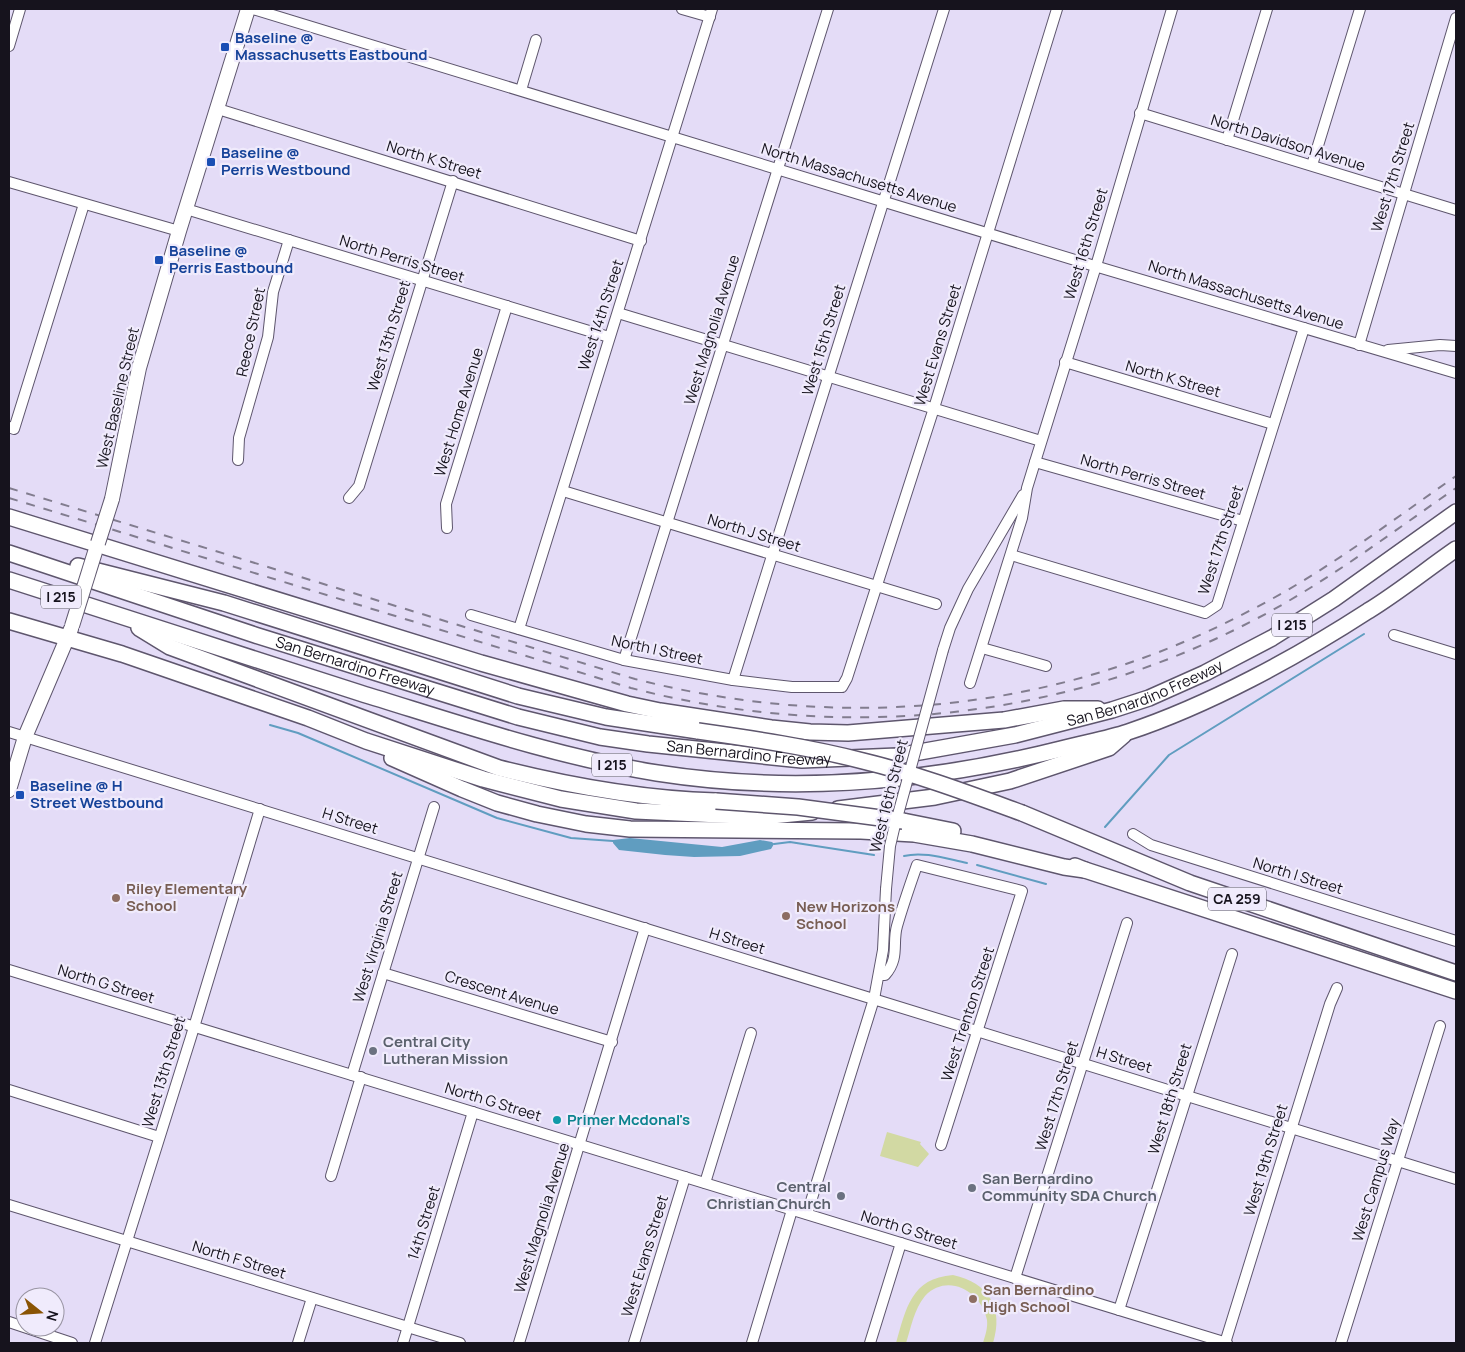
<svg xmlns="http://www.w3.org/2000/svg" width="1465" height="1352" viewBox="0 0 1465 1352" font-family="Manrope,sans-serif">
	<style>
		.green { fill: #d2d9a3 }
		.water { fill: #609dc0 }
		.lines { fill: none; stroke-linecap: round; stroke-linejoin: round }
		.stream { stroke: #609dc0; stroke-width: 2 }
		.minor-casing { stroke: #5e566d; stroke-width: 12 }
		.major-casing { stroke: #5e566d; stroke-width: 16 }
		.highway-casing { stroke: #5e566d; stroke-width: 18 }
		.minor { stroke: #fff; stroke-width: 10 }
		.major { stroke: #fff; stroke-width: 14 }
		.highway { stroke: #fff; stroke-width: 15 }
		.rail { stroke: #827d8f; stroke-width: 2; stroke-dasharray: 9 9; stroke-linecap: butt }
		.minor-bridge-casing { stroke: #5e566d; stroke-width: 12; stroke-linecap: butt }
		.major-bridge-casing { stroke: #5e566d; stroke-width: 16; stroke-linecap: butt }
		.highway-bridge-casing { stroke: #5e566d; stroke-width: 18; stroke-linecap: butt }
		.minor-bridge { stroke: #fff; stroke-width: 10 }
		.major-bridge { stroke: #fff; stroke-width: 14 }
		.highway-bridge { stroke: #fff; stroke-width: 15 }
		.transit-dot { fill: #1a4fb4; stroke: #f0ebfc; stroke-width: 2 }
		.education-dot { fill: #8d6e63; stroke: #f0ebfc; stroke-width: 2 }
		.worship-dot { fill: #6b7280; stroke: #f0ebfc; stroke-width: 2 }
		.culture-dot { fill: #0f9aa8; stroke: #f0ebfc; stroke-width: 2 }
		.labels { text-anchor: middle; stroke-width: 4.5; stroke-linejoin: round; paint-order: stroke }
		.shield { fill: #f0ebfc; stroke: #575460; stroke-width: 1 }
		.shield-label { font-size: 14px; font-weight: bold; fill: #16131d }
		.transit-label { font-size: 15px; font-weight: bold; fill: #164399; stroke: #f0ebfc; text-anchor: start }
		.street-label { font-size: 15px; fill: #16131d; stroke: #f0ebfc }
		.education-label { font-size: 15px; font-weight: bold; fill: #785e54; stroke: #f0ebfc; text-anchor: start }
		.worship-label { font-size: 15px; font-weight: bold; fill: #5b616d; stroke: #f0ebfc; text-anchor: start }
		.culture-label { font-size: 15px; font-weight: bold; fill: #0d838f; stroke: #f0ebfc; text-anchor: start }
	</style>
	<rect width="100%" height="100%" fill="#e4dcf7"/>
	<g class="green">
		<path d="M887,1132l34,10 -1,2 9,10 -11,13 -38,-11z"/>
		<path d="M953,1275c36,8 51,33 40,68h-10c2,-7 5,-15 4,-23 -5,-28 -39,-48 -62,-24 -11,13 -14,32 -19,47h-10c10,-34 15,-65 57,-68z"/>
	</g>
	<path class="water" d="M630,838l92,9 38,-7 12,2 2,2 -3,5 -31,7 -46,1 -29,-2 -46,-5 -6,-7v-3z"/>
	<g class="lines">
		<g class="stream">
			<path d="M270,725l28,8 199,85 74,20 42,3"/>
			<path d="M1105,827l64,-72 195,-121"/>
			<path d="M774,844l16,-2 84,13"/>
			<path d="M904,856c20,-5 43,3 63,7"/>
			<path d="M977,865l69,19"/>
		</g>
		<defs>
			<g id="minor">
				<path d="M253,9l835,255 368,109"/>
				<path d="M682,9l28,8"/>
				<path d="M9,46l11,-37"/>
				<path d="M521,90l15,-50"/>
				<path d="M218,109l423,132"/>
				<path d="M1140,113l316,97"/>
				<path d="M1227,140l40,-131"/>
				<path d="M1312,165l48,-156"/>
				<path d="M9,182l170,49"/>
				<path d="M186,209l423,128"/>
				<path d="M618,313l423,128"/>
				<path d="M1359,345l97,-327"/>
				<path d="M1388,350l52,-5 16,1"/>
				<path d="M1065,362l208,62"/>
				<path d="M9,427l5,2 70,-225"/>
				<path d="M238,460l1,-22 29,-101 5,-45 16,-52"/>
				<path d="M1035,462l208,59"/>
				<path d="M563,491l373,113"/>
				<path d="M349,498l10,-12 94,-305"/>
				<path d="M447,528l-1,-24 61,-198"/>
				<path d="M1011,555l194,58 12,-8 87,-277"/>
				<path d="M471,615l153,45 109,20 59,7h50l5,-9 87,-270 123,-399"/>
				<path d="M519,629l193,-620"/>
				<path d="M1394,635l62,19"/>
				<path d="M982,648l64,18"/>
				<path d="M943,650l7,-22 18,-39 55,-94"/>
				<path d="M624,660l204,-651"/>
				<path d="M733,680l211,-671"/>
				<path d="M970,683l52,-165 5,-30 8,-26 61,-196 76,-257"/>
				<path d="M9,732l1447,447"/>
				<path d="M1133,834l18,11 305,96"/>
				<path d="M9,970l1218,373"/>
				<path d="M383,973l229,69"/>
				<path d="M879,975h6c15,-17 7,-32 12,-49 6,-21 13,-41 20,-61l105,26 -81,254"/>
				<path d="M352,1075l82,-268"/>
				<path d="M9,1090l150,47"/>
				<path d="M331,1176l30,-99"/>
				<path d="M705,1183l46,-150"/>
				<path d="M9,1205l451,138"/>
				<path d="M807,1214l67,-215 9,-49 3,-61"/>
				<path d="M1015,1278l112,-355"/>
				<path d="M1119,1310l113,-356"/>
				<path d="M9,1322l63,21"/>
				<path d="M95,1343l96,-306 69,-228"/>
				<path d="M298,1343l14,-45"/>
				<path d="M403,1343l70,-231"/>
				<path d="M519,1343l126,-415"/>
				<path d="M634,1343l51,-166"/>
				<path d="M752,1343l40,-133"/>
				<path d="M870,1343l31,-100"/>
				<path d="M1225,1343l105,-339 7,-16"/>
				<path d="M1341,1343l99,-317"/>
			</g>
			<g id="major">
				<path d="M112,499l27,-131 40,-137 69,-222"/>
				<path d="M9,790l16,-53 46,-108"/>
			</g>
			<g id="highway">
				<path d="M9,517l472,146 146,41 33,7 111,17 39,4 38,1 156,-13 60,-11h34"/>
				<path id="s1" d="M9,553l246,82 263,82 82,20 48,7 154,16 95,-4 118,-21 97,-25 37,-12 56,-25 67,-35 62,-39 122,-87"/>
				<path d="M78,566l146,37 294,93 88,21 92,14"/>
				<path d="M9,580c117,38 234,75 351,113 98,30 196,64 297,80 134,21 273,9 404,-24 22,-6 46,-10 67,-17 81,-27 169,-75 240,-121 31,-19 59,-42 88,-62"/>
				<path d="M9,621l113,33 186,64 58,23 117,38 78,20 75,12 125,6 51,-5"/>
				<path d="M139,628l31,19 329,121c71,18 144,31 217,33"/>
				<path d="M392,758l70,31 35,14 40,11 49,10 44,5 231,2 53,3 58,10 92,23 21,3"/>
				<path d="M838,809l97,-12 75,-16 99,-33 15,-13"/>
				<path d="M1022,813l168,70 266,90"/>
				<path d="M903,821l50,10"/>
				<path d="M1075,866l10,4 371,121"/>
			</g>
		</defs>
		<use href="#minor" class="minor-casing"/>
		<use href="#major" class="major-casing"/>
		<use href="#highway" class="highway-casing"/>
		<use href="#minor" class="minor"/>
		<use href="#major" class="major"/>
		<use href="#highway" class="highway"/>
		<g class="rail">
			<path d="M9,488l626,191c212,54 424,33 618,-70 72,-37 137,-87 203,-133"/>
			<path d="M9,498l622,190c212,55 431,33 625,-69 71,-37 135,-86 200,-131"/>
		</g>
		<defs>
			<path id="minor-bridge" d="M886,889l4,-43 4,-17 49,-179"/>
			<g id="major-bridge">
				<path d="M98,543l14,-44"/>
				<path d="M72,626l23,-74"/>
			</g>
			<g id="highway-bridge">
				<path d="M698,731c56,8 111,16 165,30 54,13 107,33 159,52"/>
				<path d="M716,801l82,6 105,14"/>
			</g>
		</defs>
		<use href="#minor-bridge" class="minor-bridge-casing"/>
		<use href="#major-bridge" class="major-bridge-casing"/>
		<use href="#highway-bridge" class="highway-bridge-casing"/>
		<use href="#minor-bridge" class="minor-bridge"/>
		<use href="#major-bridge" class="major-bridge"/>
		<use href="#highway-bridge" class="highway-bridge"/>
	</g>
	<g class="transit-dot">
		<rect x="220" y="42" width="10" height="10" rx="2.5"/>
		<rect x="206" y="157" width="10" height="10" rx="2.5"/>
		<rect x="154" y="255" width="10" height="10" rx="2.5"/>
		<rect x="15" y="790" width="10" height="10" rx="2.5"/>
	</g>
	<g class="education-dot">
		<circle cx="116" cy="898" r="5"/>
		<circle cx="786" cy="916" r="5"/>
		<circle cx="973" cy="1299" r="5"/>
	</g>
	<g class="worship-dot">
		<circle cx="373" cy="1051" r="5"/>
		<circle cx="972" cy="1188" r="5"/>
		<circle cx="841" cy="1196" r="5"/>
	</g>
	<circle class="culture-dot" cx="557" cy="1120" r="5"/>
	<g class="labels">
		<g class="shield">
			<rect x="41" y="585.5" width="40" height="23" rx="4"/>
			<rect x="1272" y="613.5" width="40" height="23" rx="4"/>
			<rect x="592" y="753.5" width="40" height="23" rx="4"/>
			<rect x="1208" y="887.5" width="58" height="23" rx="4"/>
		</g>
		<g class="shield-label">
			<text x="61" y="602">I 215</text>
			<text x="1292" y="630">I 215</text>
			<text x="612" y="770">I 215</text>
			<text x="1237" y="904">CA 259</text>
		</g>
		<g class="transit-label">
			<text x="235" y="43">Baseline @<tspan x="235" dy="17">Massachusetts Eastbound</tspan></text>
			<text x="221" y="158">Baseline @<tspan x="221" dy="17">Perris Westbound</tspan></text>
			<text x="169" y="256">Baseline @<tspan x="169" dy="17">Perris Eastbound</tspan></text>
			<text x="30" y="791">Baseline @ H<tspan x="30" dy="17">Street Westbound</tspan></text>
		</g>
		<g class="street-label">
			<text transform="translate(1288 143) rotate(17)" y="5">North Davidson Avenue</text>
			<text transform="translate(434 160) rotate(17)" y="5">North K Street</text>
			<text transform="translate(1393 177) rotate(-73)" y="5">West 17th Street</text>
			<text transform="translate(859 178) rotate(17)" y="5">North Massachusetts Avenue</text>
			<text transform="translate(1086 244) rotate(-73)" y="5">West 16th Street</text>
			<text transform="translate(402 259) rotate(17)" y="5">North Perris Street</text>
			<text transform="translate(1246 295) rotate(17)" y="5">North Massachusetts Avenue</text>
			<text transform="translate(601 315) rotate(-72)" y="5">West 14th Street</text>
			<text transform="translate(712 330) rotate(-73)" y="5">West Magnolia Avenue</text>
			<text transform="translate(251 332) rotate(-78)" y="5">Reece Street</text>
			<text transform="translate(389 336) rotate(-73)" y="5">West 13th Street</text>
			<text transform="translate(824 340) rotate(-73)" y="5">West 15th Street</text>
			<text transform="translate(938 345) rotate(-73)" y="5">West Evans Street</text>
			<text transform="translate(1173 379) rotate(16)" y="5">North K Street</text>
			<text transform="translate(118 398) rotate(-77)" y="5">West Baseline Street</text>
			<text transform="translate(459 412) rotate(-73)" y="5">West Home Avenue</text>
			<text transform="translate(1143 477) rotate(16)" y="5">North Perris Street</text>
			<text transform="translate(754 533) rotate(17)" y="5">North J Street</text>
			<text transform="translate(1221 540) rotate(-72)" y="5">West 17th Street</text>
			<text transform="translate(657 650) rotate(12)" y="5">North I Street</text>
			<text dy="5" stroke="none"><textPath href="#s1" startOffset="364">San Bernardino Freeway</textPath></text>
			<text dy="5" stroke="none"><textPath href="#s1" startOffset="1174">San Bernardino Freeway</textPath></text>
			<text dy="5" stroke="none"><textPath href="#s1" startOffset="769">San Bernardino Freeway</textPath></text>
			<text transform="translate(889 796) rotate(-76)" y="5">West 16th Street</text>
			<text transform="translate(350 821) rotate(17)" y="5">H Street</text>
			<text transform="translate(1298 876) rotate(17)" y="5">North I Street</text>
			<text transform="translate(378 937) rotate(-73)" y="5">West Virginia Street</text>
			<text transform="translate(737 941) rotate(17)" y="5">H Street</text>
			<text transform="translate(106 984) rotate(17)" y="5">North G Street</text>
			<text transform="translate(502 993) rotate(17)" y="5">Crescent Avenue</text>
			<text transform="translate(968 1014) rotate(-72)" y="5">West Trenton Street</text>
			<text transform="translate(1124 1060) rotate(17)" y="5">H Street</text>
			<text transform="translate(164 1072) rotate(-73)" y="5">West 13th Street</text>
			<text transform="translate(1057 1096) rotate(-73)" y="5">West 17th Street</text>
			<text transform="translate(1170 1099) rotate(-73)" y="5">West 18th Street</text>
			<text transform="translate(493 1102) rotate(17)" y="5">North G Street</text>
			<text transform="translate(1266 1160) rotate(-73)" y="5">West 19th Street</text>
			<text transform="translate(1376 1180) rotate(-73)" y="5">West Campus Way</text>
			<text transform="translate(542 1218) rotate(-73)" y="5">West Magnolia Avenue</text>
			<text transform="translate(424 1223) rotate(-73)" y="5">14th Street</text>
			<text transform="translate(909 1230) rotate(17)" y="5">North G Street</text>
			<text transform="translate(645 1256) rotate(-73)" y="5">West Evans Street</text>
			<text transform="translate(239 1260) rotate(17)" y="5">North F Street</text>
		</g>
		<g class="education-label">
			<text x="126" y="894">Riley Elementary<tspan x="126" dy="17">School</tspan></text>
			<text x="796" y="912">New Horizons<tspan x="796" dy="17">School</tspan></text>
			<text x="983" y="1295">San Bernardino<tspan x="983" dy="17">High School</tspan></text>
		</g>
		<g class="worship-label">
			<text x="383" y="1047">Central City<tspan x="383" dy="17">Lutheran Mission</tspan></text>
			<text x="982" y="1184">San Bernardino<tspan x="982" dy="17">Community SDA Church</tspan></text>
			<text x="831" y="1192" text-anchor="end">Central<tspan x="831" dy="17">Christian Church</tspan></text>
		</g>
		<g class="culture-label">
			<text x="567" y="1125">Primer Mcdonal's</text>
		</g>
	</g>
	<rect width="1465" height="1352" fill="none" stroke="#16131d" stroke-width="20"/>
	<g transform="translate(40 1312) rotate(107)"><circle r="24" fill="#f0ebfc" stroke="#9995a3"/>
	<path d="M0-4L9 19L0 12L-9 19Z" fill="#8a5404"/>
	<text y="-8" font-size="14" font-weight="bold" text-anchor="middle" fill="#16131d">N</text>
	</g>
</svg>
